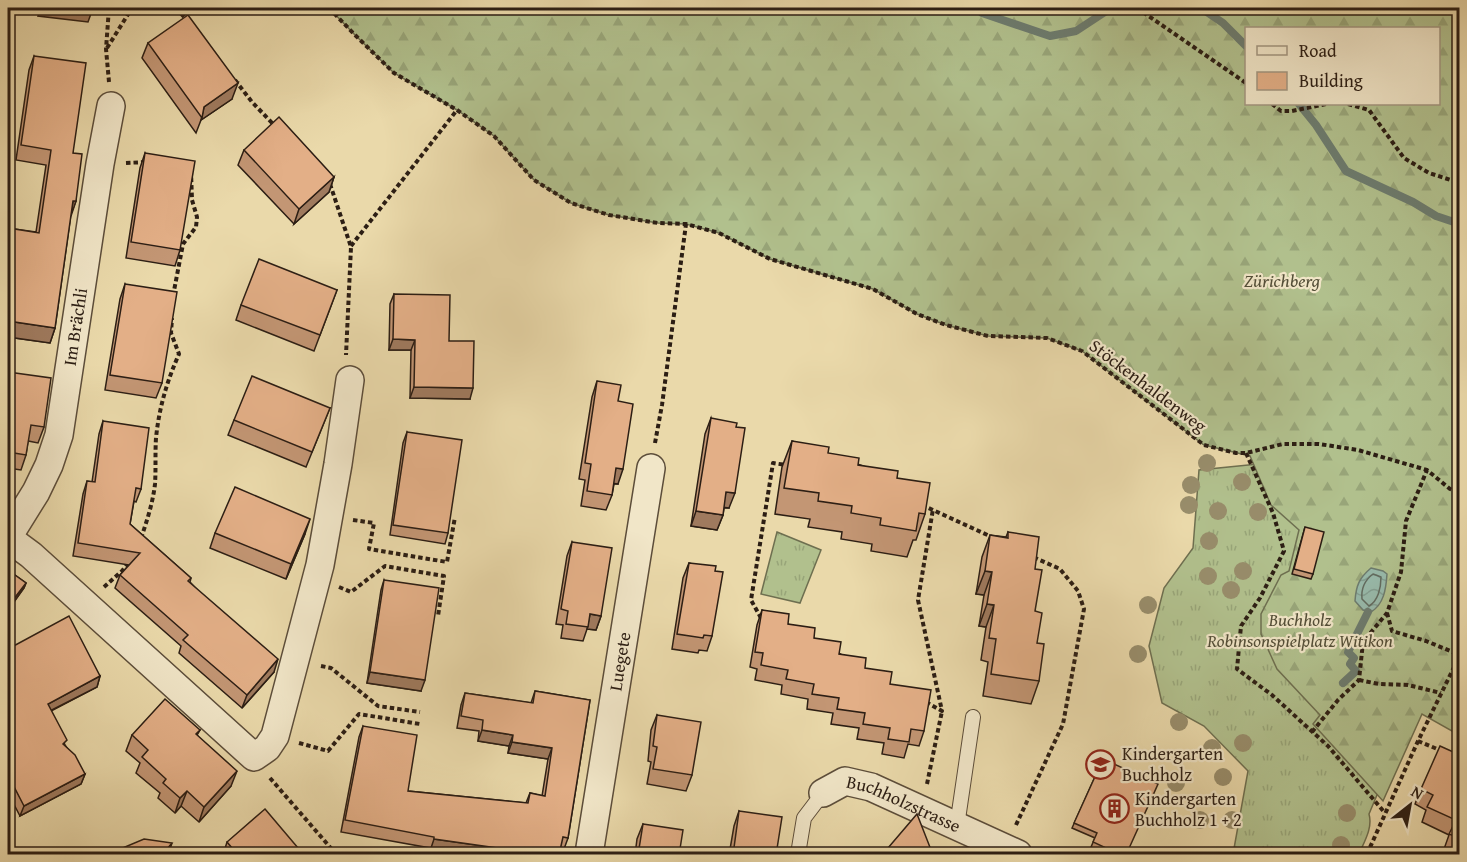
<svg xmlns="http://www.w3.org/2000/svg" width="1467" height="862" viewBox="0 0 1467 862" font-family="'Gentium Book Plus',serif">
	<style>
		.grass { fill: url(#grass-tufts); stroke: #6e6f50; stroke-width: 1.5 }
		.forest { fill: url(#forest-firs); stroke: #6e6f50; stroke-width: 1.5; fill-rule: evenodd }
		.water { fill: url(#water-waves); stroke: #6d7c6f; stroke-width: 1.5 }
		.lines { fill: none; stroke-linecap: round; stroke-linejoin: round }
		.shore { stroke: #626c60; stroke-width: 1.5 }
		.stream { stroke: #6d7c6f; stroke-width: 8 }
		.service-casing { stroke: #5c4d3a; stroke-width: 16 }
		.minor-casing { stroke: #5c4d3a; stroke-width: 30 }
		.path { stroke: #2c1e14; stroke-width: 4; stroke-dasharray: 4.5 3; stroke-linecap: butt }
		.service { stroke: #f1e6c8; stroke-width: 14 }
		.minor { stroke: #f1e6c8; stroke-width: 27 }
		.tree { fill: #988d6b }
		.wall { fill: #c39674; stroke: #2c1e14; stroke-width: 1.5 }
		.shaded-wall { fill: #9f7a5e; stroke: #2c1e14; stroke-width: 1.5 }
		.building { fill: #e3af87; stroke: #2c1e14; stroke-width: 1.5 }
		.labels { text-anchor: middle; stroke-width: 4.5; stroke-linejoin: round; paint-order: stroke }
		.park-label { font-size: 18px; font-style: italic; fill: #544f38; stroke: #f1e6c8 }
		.street-label { font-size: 18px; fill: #2c1e14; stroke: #f1e6c8 }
		.poi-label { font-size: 18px; fill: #2c1e14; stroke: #f1e6c8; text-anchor: start }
	</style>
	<defs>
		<pattern id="grass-tufts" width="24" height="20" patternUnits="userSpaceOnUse" patternTransform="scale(1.5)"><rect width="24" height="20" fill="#b1c08d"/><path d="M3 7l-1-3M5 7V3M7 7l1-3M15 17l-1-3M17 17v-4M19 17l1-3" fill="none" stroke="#98a579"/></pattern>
		<pattern id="forest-firs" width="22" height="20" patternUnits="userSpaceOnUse" patternTransform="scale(1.5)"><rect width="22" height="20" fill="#b1c08d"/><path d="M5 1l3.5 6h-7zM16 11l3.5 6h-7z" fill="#98a579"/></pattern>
		<pattern id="water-waves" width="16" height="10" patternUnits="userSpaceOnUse" patternTransform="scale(1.5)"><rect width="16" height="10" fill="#98baab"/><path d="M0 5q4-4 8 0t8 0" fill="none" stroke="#839f92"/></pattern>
	</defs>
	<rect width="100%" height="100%" fill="#ead9aa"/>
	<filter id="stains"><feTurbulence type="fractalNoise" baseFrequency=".00333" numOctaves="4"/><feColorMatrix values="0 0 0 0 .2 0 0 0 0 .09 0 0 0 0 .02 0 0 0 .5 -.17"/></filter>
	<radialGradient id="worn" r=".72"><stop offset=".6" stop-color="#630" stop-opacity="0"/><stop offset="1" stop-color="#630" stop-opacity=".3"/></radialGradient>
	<g class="grass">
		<path d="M1268,463l154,225 -53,126c4,14 -5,28 -10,40h-126l15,-83 -44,-45 -42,-23 -13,-57 15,-58 29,-40 6,-78z"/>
		<path d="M777,532l44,18 -21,53 -39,-9z"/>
	</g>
	<path class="forest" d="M329,8h1130v727l-37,-21 -39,87 -70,-77 7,-9 -43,-46 -16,-35v-20l20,-39 8,-4 10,-41 -28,-25 -21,-49 -46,-11 -122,-94 -35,-13 -59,-2 -42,-11 -29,-11 -44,-25 -103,-30 -51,-26 -33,-9 -28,-1 -49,-8 -38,-12 -37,-23 -40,-44 -37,-26 -63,-37 -39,-38zM1246,28h192v76h-192z"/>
	<path class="water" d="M1371,568l12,3 4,3c-1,15 -3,30 -16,38l-8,-2 -8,-9c1,-15 4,-23 16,-33z"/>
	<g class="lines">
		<path class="shore" d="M1373,574l8,3c0,11 -3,24 -12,29l-7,-7c-1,-10 3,-19 11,-25z"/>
		<g class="stream">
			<path d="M978,8l4,5 68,23 26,-5 35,-23"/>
			<path d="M1201,8l22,15 23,23"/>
			<path d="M1299,104l17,21 30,46 67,31 23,14 24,8"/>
			<path d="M1343,683l13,-12 -6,-7 4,-6 -6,-6 20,-40"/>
		</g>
		<defs>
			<g id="service">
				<path d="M957,826l16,-109"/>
				<path d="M798,854l6,-36 19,-25"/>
			</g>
			<g id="minor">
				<path id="s1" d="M8,537l28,-45 13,-27 10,-30 41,-271 11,-58"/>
				<path d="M8,538l23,17 223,202 13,-9 8,-12 45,-171 18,-101 12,-84"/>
				<path id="s2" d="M823,793l22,-12 26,6 147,67"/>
				<path id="s3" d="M589,854l62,-386"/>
			</g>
		</defs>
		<use href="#service" class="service-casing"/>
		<use href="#minor" class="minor-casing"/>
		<g class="path">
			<path d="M176,8l11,12"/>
			<path d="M329,8l26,27 39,38 63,37 37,26 40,44 37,23 38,12 49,8 28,1 33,9 51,26 103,30 44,25 29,11 42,11 59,2 35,13 122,94 32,8h10l37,-9h36l39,6 69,20 23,19 10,4"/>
			<path d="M1137,8l109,75"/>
			<path d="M107,48l25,-40"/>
			<path d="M235,80l17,22 23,24"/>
			<path d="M109,82l-3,-33 3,-41"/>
			<path d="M1272,104l9,7h11l34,-7"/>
			<path d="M1348,104l21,6 35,48 25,15 31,10"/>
			<path d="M126,163l20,-1"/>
			<path d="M330,184l21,63 -5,108"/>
			<path d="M351,246l106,-136"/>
			<path d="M173,296l10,-52 13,-17 1,-10 -5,-17 -1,-28"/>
			<path d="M655,443l7,-38 24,-181"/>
			<path d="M1246,453l27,60 11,38 -24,47 -19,28 -4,43 35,26 56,51 57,67"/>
			<path d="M922,505l72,33"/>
			<path d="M353,520l21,3 -5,26 78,13 8,-45"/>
			<path d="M141,538c6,-17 12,-36 14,-54 1,-15 0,-31 1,-46 3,-30 11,-57 23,-84l-8,-21 1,-15"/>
			<path d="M104,587l18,-16 8,-10"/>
			<path d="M339,587l12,5 34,-26 59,10 -6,40"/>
			<path d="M1387,613l5,18 34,10 34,14"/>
			<path d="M761,618l-10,-18 22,-137 13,2"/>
			<path d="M321,666l10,2 47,38 42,6"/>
			<path d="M1359,680l20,4 29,1 33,8"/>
			<path d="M926,702l16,9 -24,-111 15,-91"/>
			<path d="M1312,732l26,-32 21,-20 4,-38 24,-29 14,-41 5,-51 21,-51"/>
			<path d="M1418,741l24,10"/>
			<path d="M299,743l29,8 31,-37 61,10"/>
			<path d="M270,778l66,76"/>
			<path d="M927,784l15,-73"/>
			<path d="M1016,825l47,-101 21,-115 -6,-18 -18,-22 -27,-12"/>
			<path d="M400,854v-4"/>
			<path d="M1367,854l51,-113 42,-86"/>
		</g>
		<use href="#service" class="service"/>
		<use href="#minor" class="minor"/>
	</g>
	<g class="tree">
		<circle cx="1207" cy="463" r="9"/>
		<circle cx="1242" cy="482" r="9"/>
		<circle cx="1191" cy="485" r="9"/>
		<circle cx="1189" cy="505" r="9"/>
		<circle cx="1218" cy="511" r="9"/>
		<circle cx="1258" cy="512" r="9"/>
		<circle cx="1209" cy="541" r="9"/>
		<circle cx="1243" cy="571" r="9"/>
		<circle cx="1208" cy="576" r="9"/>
		<circle cx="1231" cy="590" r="9"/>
		<circle cx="1148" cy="605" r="9"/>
		<circle cx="1138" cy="654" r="9"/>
		<circle cx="1179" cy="722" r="9"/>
		<circle cx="1243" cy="743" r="9"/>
		<circle cx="1212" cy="748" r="9"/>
		<circle cx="1223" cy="777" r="9"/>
		<circle cx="1176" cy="783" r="9"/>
		<circle cx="1347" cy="813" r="9"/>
		<circle cx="1200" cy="820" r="9"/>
		<circle cx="1232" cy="820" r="9"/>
		<circle cx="1341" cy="845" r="9"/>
	</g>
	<g class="wall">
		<path d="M148,43l84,56 -31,21 -5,13 -54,-75z"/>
		<path d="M34,56l39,97 3,48 -5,13 -16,114 -5,15 -42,-6v-109l28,4 10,-67 -30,-5 13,-90z"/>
		<path d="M244,150l90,27 -5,15 -35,32 -56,-59z"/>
		<path d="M145,153l35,97 -5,16 -49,-8 14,-90z"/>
		<path d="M125,284l37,99 -6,15 -51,-8 15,-91z"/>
		<path d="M337,290l-23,61 -78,-31 5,-15z"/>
		<path d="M394,294l55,47 21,58 -60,-1 1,-48h-22l1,-46z"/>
		<path d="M8,372l36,55 -6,16 -10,-2 -2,14 -5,15 -13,-2z"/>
		<path d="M597,381l21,103h-4l-2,11 -6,15 -25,-4 4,-26 -6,-1 13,-82z"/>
		<path d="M330,408l-24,59 -78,-32 6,-15z"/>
		<path d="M711,418l18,90h-5l-1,7 -6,15 -26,-4 14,-92z"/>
		<path d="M103,421l38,68 -5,13 -2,-1 -4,23 61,54 -1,4 84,90 -32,36 -63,-55 2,-7 -66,-58 5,-13 9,-10 -56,-9 10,-62 4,-13 5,1 7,-48z"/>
		<path d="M407,432l41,101 -3,11 -55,-9 13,-92z"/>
		<path d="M792,441l105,37 28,36 -9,26h-3l-6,17 -36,-6 1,-7 -31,-5 1,-7 -34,-5 2,-8 -35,-5 7,-47z"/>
		<path d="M1305,527l8,47 -2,5 -19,-5z"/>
		<path d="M1008,532l27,37v42l4,70 -8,23 -48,-8 5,-34 -7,-2 5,-33 -7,-1 5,-31 -8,-1 6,-37 8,-22 16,2z"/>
		<path d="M215,533l90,1 -19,45 -76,-31z"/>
		<path d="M572,542l29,74 -5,14 -9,-1 -4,12 -22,-3 2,-13 -7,-1 11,-68z"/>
		<path d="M689,563l26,8 -3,65 -5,15 -8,-1 -1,3 -26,-4 11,-71z"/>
		<path d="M8,570l18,13 -2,5 -13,18 -3,-3z"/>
		<path d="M384,580l37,111 -54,-8 14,-93z"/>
		<path d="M762,610l52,28 76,46 34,47 -5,15 -11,-2 -4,14 -22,-4 2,-11 -27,-4 2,-11 -28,-4 2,-11 -26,-4 1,-10 -27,-5 1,-9 -27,-5 2,-11 -7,-2 7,-42z"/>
		<path d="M8,649l92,27 -3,11 -46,24 14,34 20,29 -4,10 -61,32 -12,-23z"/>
		<path d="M535,691l55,9 -22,138 -4,11 -3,-1 -2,7h-100l-29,-4v-3l-89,-16 18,-95 4,-11 45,65 118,12 4,-10 12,3 6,-37 -40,-6 1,-7 -31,-5 1,-10 -22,-3 4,-23 4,-12 66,10z"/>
		<path d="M657,715l35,60 -6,16 -39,-7 4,-22 -3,-1 3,-31z"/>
		<path d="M200,730l-3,5 34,51 -32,36 -18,-16 -6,7 -17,-15 2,-5 -24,-20 4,-10 -14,-12 6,-16z"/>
		<path d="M1460,755v100h-3l-13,-6 5,-14 -27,-13 4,-12 -11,-6 6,-15z"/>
		<path d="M1103,759l23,96h-18l-17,-8 4,-9 -23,-10z"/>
		<path d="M739,811l37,44h-47l5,-29z"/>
		<path d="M643,824l36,31h-44l2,-16z"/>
		<path d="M227,842l77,13h-81z"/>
	</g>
	<g class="shaded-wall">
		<path d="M41,8h52l-5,14 -50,-6z"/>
		<path d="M238,83l-6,16 -31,21 3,-13z"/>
		<path d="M334,177l-5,15 -35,32 5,-15z"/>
		<path d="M73,201h3l-5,15z"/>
		<path d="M8,321l47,7 -5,15 -42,-6z"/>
		<path d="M393,339l22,1 -4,10h-22z"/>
		<path d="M414,387l59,1 -3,11 -60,-1z"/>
		<path d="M616,468l7,1 -5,15 -8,-1z"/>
		<path d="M726,492l9,1 -6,15 -8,-1z"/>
		<path d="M696,511l27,4 -6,15 -26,-4z"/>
		<path d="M310,519l-5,15 -19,45 5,-15z"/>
		<path d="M985,571l7,1 -8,23 -8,-1z"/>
		<path d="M26,583l-2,5 -13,18 2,-6z"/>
		<path d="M987,604l7,1 -8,22 -7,-1z"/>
		<path d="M590,614l11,2 -5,14 -9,-1z"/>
		<path d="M278,659l-4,13 -32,36 5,-13z"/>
		<path d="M370,672l55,8 -4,11 -54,-8z"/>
		<path d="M100,676l-3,11 -53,27 4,-10z"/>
		<path d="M482,730l31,5 -4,11 -31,-5z"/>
		<path d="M512,742l40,6 -4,11 -40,-6z"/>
		<path d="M237,771l-6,15 -32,36 5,-15z"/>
		<path d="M85,774l-4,10 -61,32 4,-10z"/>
		<path d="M187,791l-6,15 -6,7 5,-15z"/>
		<path d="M434,839l85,12 -2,4h-58l-29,-4z"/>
		<path d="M172,843l-4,12h-6z"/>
	</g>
	<g class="building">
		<path d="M188,15l50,68 -34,24 -2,11 -54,-75z"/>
		<path d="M34,56l52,7 -13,90 9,1 -6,47h-3l-18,127 -47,-7v-93l31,5 12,-83 -30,-5z"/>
		<path d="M279,117l55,60 -35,32 -55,-59z"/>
		<path d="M145,153l50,8 -15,89 -49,-8z"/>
		<path d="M259,259l78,31 -17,45 -79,-30z"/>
		<path d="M125,284l52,8 -15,91 -52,-8z"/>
		<path d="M394,294l56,1 -1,46h25l-1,47 -59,-1 1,-47 -22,-1z"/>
		<path d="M8,372l43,6 -7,49 -13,-2 -5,30 -18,-3z"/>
		<path d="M252,376l78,32 -18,44 -78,-32z"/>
		<path d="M597,381l24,4 -3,16 15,3 -10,65 -7,-1 -4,27 -25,-4 4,-27 -6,-1z"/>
		<path d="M711,418l26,5 -1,4 9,1 -10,65 -9,-1 -3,23 -27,-4z"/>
		<path d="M103,421l46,7 -8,61 -5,-1 -6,36 61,54 -3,3 90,78 -31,36 -64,-55 5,-5 -68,-60 20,-22 -62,-10 9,-62 8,1z"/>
		<path d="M407,432l55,8 -14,93 -55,-8z"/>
		<path d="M792,441l37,6 -1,6 31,5 -1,7 40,6 -1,7 33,5 -5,31 -6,-1 -3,18 -36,-6 1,-7 -30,-5 1,-7 -34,-5 1,-8 -35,-5z"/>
		<path d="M235,487l75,32 -19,45 -76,-31z"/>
		<path d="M1305,527l19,5 -11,42 -19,-5z"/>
		<path d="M1008,532l31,5 -4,32 7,1 -7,41 7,2 -5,30 7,1 -5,37 -48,-7 5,-35 -7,-1 5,-33 -7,-1 5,-32 -7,-1 5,-36 18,3z"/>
		<path d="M572,542l40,6 -11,68 -11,-2 -2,13 -22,-3 2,-13 -7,-2z"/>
		<path d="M689,563l27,3 -1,5 8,1 -11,64 -8,-1 -1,3 -26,-4z"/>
		<path d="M8,570l18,13 -13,17 -5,-4z"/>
		<path d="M384,580l55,8 -14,92 -55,-8z"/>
		<path d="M762,610l27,4 -1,10 27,4 -1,10 27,4 -2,12 27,4 -1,10 27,4 -2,12 41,6 -7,41 -13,-2 -2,13 -21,-3 2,-11 -27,-4 2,-11 -28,-4 2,-11 -27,-4 2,-10 -28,-5 2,-9 -27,-5 2,-12 -8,-1z"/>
		<path d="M69,616l31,60 -52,28 19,36 -4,4 12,11 10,19 -61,32 -16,-31v-126z"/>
		<path d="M535,691l55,9 -22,138 -5,-1 -4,18h-32l-8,-4 -85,-12v-2l-89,-17 18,-94 54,9 -9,56 120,12 2,-10 15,3 7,-48 -40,-6 1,-7 -31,-5 1,-10 -22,-4 4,-23 68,10z"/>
		<path d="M165,699l35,31 -4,4 41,37 -33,36 -17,-16 -7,7 -17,-15 3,-4 -24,-22 6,-7 -16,-15z"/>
		<path d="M657,715l44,7 -9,53 -39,-6 4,-22 -4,-1z"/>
		<path d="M1440,746l20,9v83l-11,-4 7,-14 -29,-13 6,-12 -12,-6z"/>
		<path d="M1103,759l55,25 -32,71h-5l-28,-13 4,-9 -23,-10z"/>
		<path d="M265,809l39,46h-66l-11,-13z"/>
		<path d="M739,811l43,6 -6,38h-43z"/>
		<path d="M917,814l16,41h-51z"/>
		<path d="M643,824l40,6 -4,25h-41z"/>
		<path d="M144,839l28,4 -10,12h-56z"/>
	</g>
	<defs>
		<symbol id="school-ring" viewBox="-11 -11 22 22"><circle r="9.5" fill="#f1e6c8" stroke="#8f2418" stroke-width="1.5"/><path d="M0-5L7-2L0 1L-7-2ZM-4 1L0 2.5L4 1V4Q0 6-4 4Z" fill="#8f2418"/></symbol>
		<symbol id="building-ring" viewBox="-11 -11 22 22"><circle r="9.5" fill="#f1e6c8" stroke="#8f2418" stroke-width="1.5"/><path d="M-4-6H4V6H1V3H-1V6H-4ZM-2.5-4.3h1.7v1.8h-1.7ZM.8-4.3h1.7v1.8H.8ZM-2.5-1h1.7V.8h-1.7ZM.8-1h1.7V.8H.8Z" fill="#8f2418"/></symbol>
	</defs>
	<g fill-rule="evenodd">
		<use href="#school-ring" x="1084" y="748" width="33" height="33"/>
		<use href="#building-ring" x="1098" y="792" width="33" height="33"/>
	</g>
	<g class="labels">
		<g class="park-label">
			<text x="1282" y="287">Zürichberg</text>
			<text x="1300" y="626">Buchholz<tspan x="1300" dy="21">Robinsonspielplatz Witikon</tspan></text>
		</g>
		<g class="street-label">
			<text dy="6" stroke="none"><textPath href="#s1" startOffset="224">Im Brächli</textPath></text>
			<text transform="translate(1148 386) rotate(37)" y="6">Stöckenhaldenweg</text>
			<text dy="6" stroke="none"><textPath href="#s3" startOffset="195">Luegete</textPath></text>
			<text dy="6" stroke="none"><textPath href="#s2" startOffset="88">Buchholzstrasse</textPath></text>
		</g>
		<g class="poi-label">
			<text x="1122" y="760">Kindergarten<tspan x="1122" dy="21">Buchholz</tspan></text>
			<text x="1135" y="805">Kindergarten<tspan x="1135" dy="21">Buchholz 1 + 2</tspan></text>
		</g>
	</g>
	<rect width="1467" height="862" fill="none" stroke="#ead9aa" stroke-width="30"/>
	<rect x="9" y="9" width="1449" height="844" fill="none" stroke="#2c1e14" stroke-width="3"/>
	<rect x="15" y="15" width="1437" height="832" fill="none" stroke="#2c1e14" stroke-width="1.5"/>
	<rect x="1245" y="27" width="195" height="78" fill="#f1e6c8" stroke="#a29680" stroke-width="1.5"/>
	<rect x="1257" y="46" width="30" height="9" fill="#f1e6c8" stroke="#a29680" stroke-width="1.5"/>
	<text x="1299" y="57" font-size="18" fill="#2c1e14">Road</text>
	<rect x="1257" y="72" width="30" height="18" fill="#e3af87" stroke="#a29680" stroke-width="1.5"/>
	<text x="1299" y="87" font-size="18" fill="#2c1e14">Building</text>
	<g transform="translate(1410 805) rotate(31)" stroke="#f1e6c8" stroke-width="4.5" paint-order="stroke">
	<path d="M0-4.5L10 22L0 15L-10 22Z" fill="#2c1e14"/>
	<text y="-9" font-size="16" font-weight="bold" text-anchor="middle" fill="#2c1e14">N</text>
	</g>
	<rect width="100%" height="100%" filter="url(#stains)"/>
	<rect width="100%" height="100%" fill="url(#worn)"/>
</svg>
